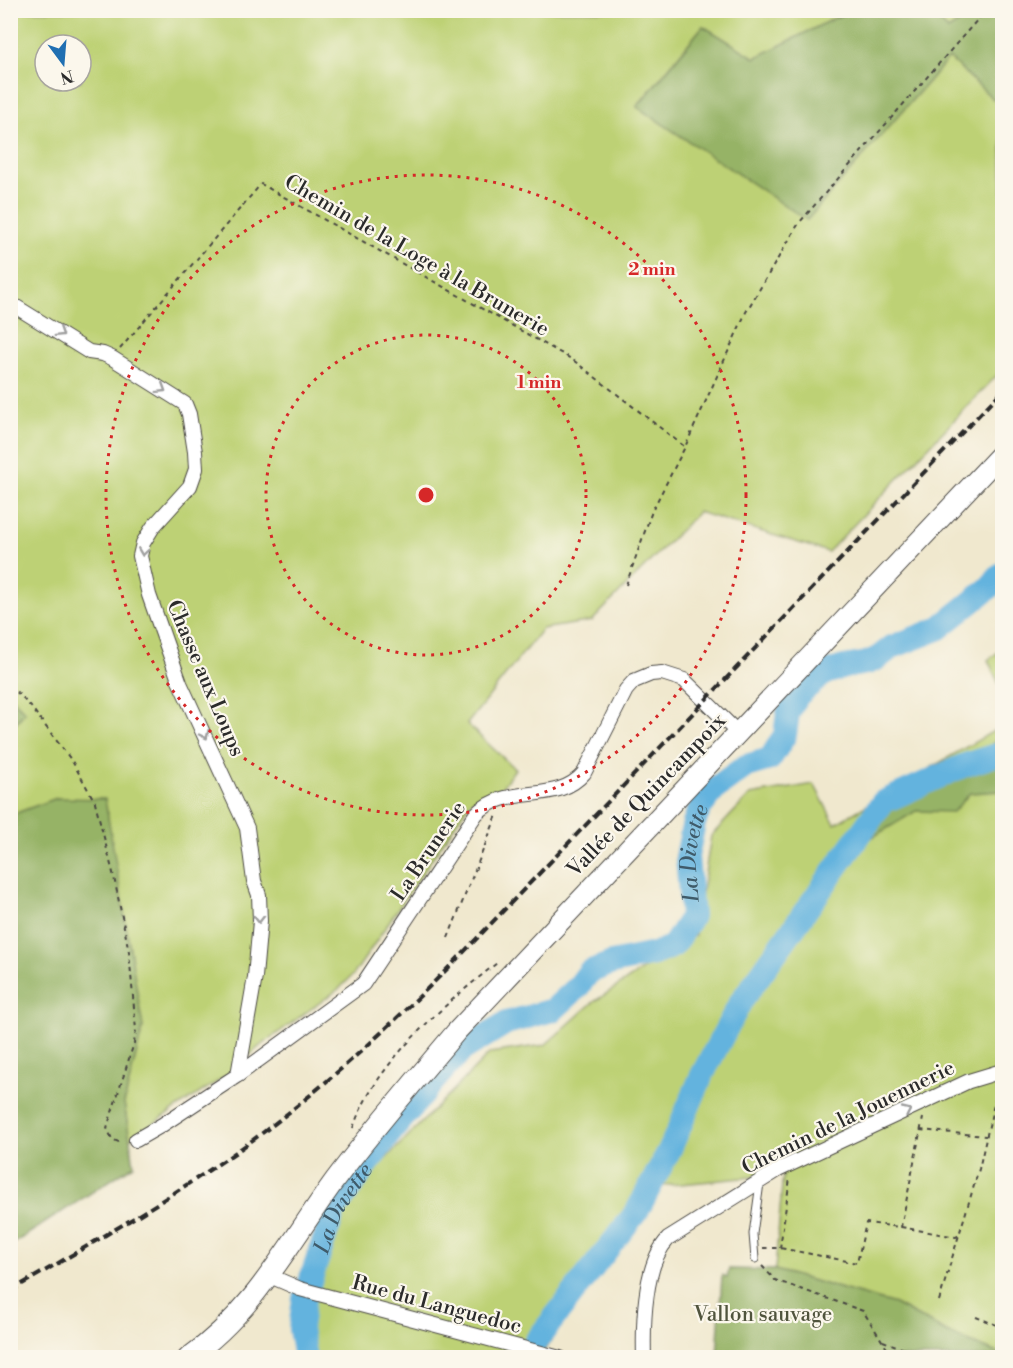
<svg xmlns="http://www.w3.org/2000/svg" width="1013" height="1368" viewBox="0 0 1013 1368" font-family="'Libre Bodoni',serif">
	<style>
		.green { fill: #bdd174; stroke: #747e50; stroke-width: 1.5; fill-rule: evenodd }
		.forest { fill: #96b366; stroke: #606f48; stroke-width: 1.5 }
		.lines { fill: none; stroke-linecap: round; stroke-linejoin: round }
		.river { stroke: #64b3de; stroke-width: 24 }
		.lane-casing { stroke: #494743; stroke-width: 9 }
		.street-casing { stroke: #494743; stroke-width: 16 }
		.secondary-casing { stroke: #494743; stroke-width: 22 }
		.path { stroke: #494743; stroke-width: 2; stroke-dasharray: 4.5 4.5; stroke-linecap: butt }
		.lane { stroke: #fff; stroke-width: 7 }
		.street { stroke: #fff; stroke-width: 14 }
		.secondary { stroke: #fff; stroke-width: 20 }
		.rail { stroke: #2b2b2b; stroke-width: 4; stroke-dasharray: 9 4.5; stroke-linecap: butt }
		.oneway { stroke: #a0a0a0 }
		.ring { fill: none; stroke: #d62828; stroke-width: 3; stroke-dasharray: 3 6 }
		.labels { text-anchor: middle; stroke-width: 4.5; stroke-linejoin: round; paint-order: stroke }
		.street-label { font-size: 21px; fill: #2b2b2b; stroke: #fbf7ec }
		.park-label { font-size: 21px; fill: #50543d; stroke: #fbf7ec }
		.water-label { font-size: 22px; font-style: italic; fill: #3f5b6a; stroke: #fbf7ec }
		.centre { fill: #d62828; stroke: #fbf7ec; stroke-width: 3 }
		.ring-label { font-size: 18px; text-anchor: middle; font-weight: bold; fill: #d62828; stroke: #fbf7ec; stroke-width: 4.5; stroke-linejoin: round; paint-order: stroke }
	</style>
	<rect width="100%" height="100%" fill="#fbf7ec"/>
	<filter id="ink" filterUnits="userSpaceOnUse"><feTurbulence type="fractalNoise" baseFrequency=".0167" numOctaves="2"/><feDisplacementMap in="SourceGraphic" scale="12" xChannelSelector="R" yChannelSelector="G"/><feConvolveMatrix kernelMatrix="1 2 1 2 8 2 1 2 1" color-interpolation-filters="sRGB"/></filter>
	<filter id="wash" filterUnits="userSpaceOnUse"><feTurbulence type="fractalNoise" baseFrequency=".008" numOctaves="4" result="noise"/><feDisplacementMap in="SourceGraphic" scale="24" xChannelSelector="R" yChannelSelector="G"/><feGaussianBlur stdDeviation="1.35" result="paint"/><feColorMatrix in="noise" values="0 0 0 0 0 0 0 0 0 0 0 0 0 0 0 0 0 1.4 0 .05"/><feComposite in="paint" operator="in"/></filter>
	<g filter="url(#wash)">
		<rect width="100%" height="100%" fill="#f0e8ce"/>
		<g class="green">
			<path d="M11,11h838l-94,47 -52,-32 -66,80 170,114 142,-162 53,49v263l-174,182 -130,-40 -106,109 -50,8 -75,95 48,45 -15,21 -29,11 -117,173 -14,14 -80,58 -34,30 -96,63 -6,-36 19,-76 -86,-229 -46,17v-87l14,-16 -15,-16zM45,45h36v36h-36z"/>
			<path d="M929,11h48l-29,19z"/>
			<path d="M1002,649v-1v43l-14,-31z"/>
			<path d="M1002,726v629l-52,-21 -55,-30 -120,-34 8,-96 -133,13 -110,170h-225l-7,-23 2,-54 43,-88 137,-139 55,-8 47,-42 103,-68 16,-99 39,-41 64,-11 21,40z"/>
		</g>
		<g class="forest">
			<path d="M849,11h80l19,19 29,-19h25v96l-53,-49 -142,162 -170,-113 66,-81 52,32z"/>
			<path d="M10,696l15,16 -14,16h-1z"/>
			<path d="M1002,736v55l-32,2 -17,19 -37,-1 -70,42 37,-51 82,-37z"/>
			<path d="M57,798l48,1 38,228 -19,76 10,62 -123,80v-430z"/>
			<path d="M729,1269l46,1 120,34 55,30 52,21v2h-285l5,-82 5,2z"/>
		</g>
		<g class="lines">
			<g class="river">
				<path id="s1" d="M305,1358l-5,-29 4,-30 30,-88 53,-74 50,-60 25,-27 44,-27 47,-13 25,-23 11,-15 23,-9 42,-9 19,-8 19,-30 -5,-60 7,-33 6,-15 16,-20 30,-22 24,-7 15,-24 3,-22 10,-18 27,-22 19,-6 23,-4 11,-5 14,-11 46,-18 51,-41 13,-14"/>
				<path d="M523,1358l114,-147 33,-62 32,-74 38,-72 143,-201 82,-37 37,-12"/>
			</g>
		</g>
	</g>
	<g filter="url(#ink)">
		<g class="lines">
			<defs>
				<path id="lane" d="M755,1259l-2,-25 7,-51"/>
				<g id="street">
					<path d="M10,303l79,49 14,2 9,4 73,46 4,10 6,38 1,17 -6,17 -37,41 -10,16 -3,13 9,39 31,88 67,145 7,53 5,14 1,26 -5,56 -17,98"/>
					<path d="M136,1140l26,-15 76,-50 125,-91 113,-170c32,-32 80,-8 108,-41l42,-83 8,-9 17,-7 11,-1 22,7 54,53"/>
					<path d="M270,1276l30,13 260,69"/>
					<path d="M644,1358c-1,-33 0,-94 24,-119l110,-69 191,-89 33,-10"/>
				</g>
				<path id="secondary" d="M188,1358c66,-46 101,-115 147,-178 38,-51 80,-99 121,-148l546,-579"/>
			</defs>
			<use href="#lane" class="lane-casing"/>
			<use href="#street" class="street-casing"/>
			<use href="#secondary" class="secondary-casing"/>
			<g class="path">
				<path d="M120,349l141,-165 312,176 112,87"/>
				<path d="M626,585l26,-74 33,-64 61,-135 53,-89 187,-213"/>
				<path d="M10,685l21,22 41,54 23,41 19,75 15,75 7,78 -2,13 -27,85 5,11 11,5"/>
				<path d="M448,938l49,-123"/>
				<path d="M353,1128c23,-66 91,-123 144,-165"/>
				<path d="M920,1130l66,6"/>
				<path d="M901,1227l55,10 3,-2 20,-66 19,-82"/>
				<path d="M763,1248h17l77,15 9,-40 35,4 22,-109"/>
				<path d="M780,1248l10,-70"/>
				<path d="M762,1266l13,14 88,31 30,47"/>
				<path d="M939,1301l20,-66"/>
				<path d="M976,1317l26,10"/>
				<path d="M883,1341l45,17"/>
			</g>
			<use href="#lane" class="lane"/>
			<use href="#street" class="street"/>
			<use href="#secondary" class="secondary"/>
			<path class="rail" d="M10,1291c78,-45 155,-90 229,-141 80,-57 153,-125 222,-195l541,-564"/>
		</g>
		<defs><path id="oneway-chevron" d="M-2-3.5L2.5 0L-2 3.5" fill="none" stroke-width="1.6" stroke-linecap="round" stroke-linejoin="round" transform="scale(1.5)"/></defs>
		<g class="oneway">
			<use href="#oneway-chevron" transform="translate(60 333) rotate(32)"/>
			<use href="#oneway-chevron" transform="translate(162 389) rotate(32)"/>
			<use href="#oneway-chevron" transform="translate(143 552) rotate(98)"/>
			<use href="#oneway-chevron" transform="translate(205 735) rotate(65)"/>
			<use href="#oneway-chevron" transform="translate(259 919) rotate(90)"/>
			<use href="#oneway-chevron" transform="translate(907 1111) rotate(-25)"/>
		</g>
	</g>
	<g class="ring">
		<circle cx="426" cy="495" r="160"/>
		<circle cx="426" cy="495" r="320"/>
	</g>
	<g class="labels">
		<g class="street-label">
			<text transform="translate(417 255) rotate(30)" y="7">Chemin de la Loge à la Brunerie</text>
			<text transform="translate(206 678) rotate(67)" y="7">Chasse aux Loups</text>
			<text transform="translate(646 795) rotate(-46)" y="7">Vallée de Quincampoix</text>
			<text transform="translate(428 851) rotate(-56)" y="7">La Brunerie</text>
			<text transform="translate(848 1117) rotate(-26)" y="7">Chemin de la Jouennerie</text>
			<text transform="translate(437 1304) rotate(15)" y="7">Rue du Languedoc</text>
		</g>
		<g class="park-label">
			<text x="763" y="1321">Vallon sauvage</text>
		</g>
		<g class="water-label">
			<text dy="8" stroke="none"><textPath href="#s1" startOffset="699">La Divette</textPath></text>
			<text dy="8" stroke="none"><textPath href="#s1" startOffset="159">La Divette</textPath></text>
		</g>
	</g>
	<circle cx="426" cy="495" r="9" class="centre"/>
	<g class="ring-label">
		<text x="652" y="275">2 min</text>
		<text x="539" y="388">1 min</text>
	</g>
	<rect width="1013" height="1368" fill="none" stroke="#fbf7ec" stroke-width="36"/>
	<g transform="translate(63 63) rotate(164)"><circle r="28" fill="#fbf7ec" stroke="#a8a59f" stroke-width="1.5"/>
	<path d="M0-4.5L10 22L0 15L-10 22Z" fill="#1f6fb2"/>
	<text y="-9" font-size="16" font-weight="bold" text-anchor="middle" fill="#2b2b2b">N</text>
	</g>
</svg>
